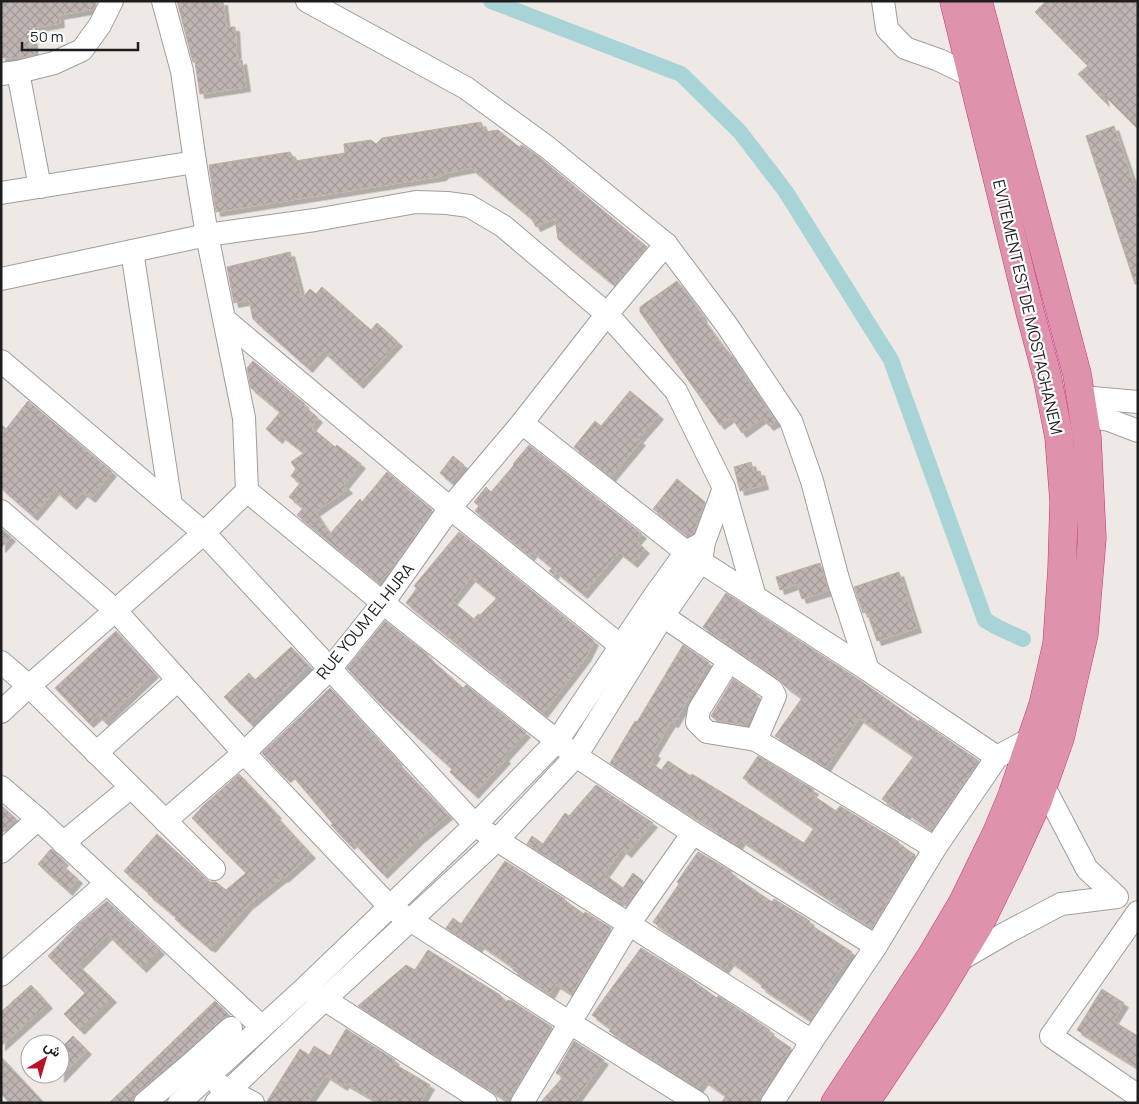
<svg xmlns="http://www.w3.org/2000/svg" width="1139" height="1104" viewBox="0 0 1139 1104" font-family="Manrope,Vazirmatn,sans-serif">
	<style>
		.lines { fill: none; stroke-linecap: round; stroke-linejoin: round }
		.canal { stroke: #a8d4d8; stroke-width: 16 }
		.building { fill: url(#building-cross-hatch); stroke: #beaea8; fill-rule: evenodd; filter: url(#shadow) }
		.minor-casing { stroke: #9e9e9e; stroke-width: 24 }
		.highway-casing { stroke: #ca337d; stroke-width: 29 }
		.minor { stroke: #fff; stroke-width: 22 }
		.highway { stroke: #df92ac; stroke-width: 28 }
		.labels { text-anchor: middle; stroke-width: 4.5; stroke-linejoin: round; paint-order: stroke }
		.street-label { font-size: 16px; fill: #1d1d1d; stroke: #fff }
	</style>
	<defs>
		<pattern id="building-cross-hatch" width="8" height="8" patternUnits="userSpaceOnUse" patternTransform="scale(1.25)"><rect width="8" height="8" fill="#beb4b1"/><path d="M0 0l8 8M0 8l8-8" fill="none" stroke="#a39a98"/></pattern>
		<filter id="shadow"><feDropShadow dx="4.5" dy="4.5" stdDeviation="0" flood-color="#0004"/></filter>
	</defs>
	<rect width="100%" height="100%" fill="#eee9e4"/>
	<g class="lines">
		<path class="canal" d="M491,1l190,73 59,58 46,60 105,168 94,260 12,7 26,12"/>
	</g>
	<g class="building">
		<path d="M1,1h96l-3,8 -35,6 1,8 -28,5 2,27 -9,2 -24,1z"/>
		<path d="M177,1h46l3,26h9l2,34 5,-1 4,27 -46,7 -5,-32h-2z"/>
		<path d="M1046,1h92v128l-36,-36 3,9 -27,-28 10,-8 -53,-54z"/>
		<path d="M481,122l4,10 13,-2 21,17 3,-2 17,12 108,90 -33,38 -56,-46 -3,-21 -19,9 -4,-8 -61,-51 -26,5 -3,3 -226,36 -7,-47 81,-13 5,9 50,-8 -1,-9 27,-4 5,4 6,-6z"/>
		<path d="M1114,126l24,70v88h-3l-49,-148z"/>
		<path d="M290,252l12,46 8,-9 6,5 6,-7 49,43 6,-7 21,19 -39,42 -36,-33 -15,17 -55,-49 -4,-19 -15,3 -7,-36z"/>
		<path d="M677,281l17,23 9,13 -1,1 25,34 1,-1 48,71 -7,4 -6,-8 -21,15 -11,-16 -11,8 -80,-113v-5z"/>
		<path d="M253,361l52,43 -2,1 15,13 -7,9 24,20 2,-2 24,19 -17,21 4,4 -33,23 15,22 30,-35 2,3 25,-30 45,38 -41,60 -12,13 -82,-68 6,-7 -14,-11 11,-14 -9,-7 5,-7 -5,-7 13,-9 -23,-18 -3,4 -12,-10 14,-17 -29,-24 -4,-20z"/>
		<path d="M630,391l29,24 -21,24 3,2 -30,36 -37,-30 21,-26 6,5z"/>
		<path d="M28,401l84,71 -21,26 -8,-6 -11,13 -17,-15 -22,26 -32,-28v-64l5,5z"/>
		<path d="M529,445l113,89 -6,7 9,8 -12,14 -14,-11 -36,42 -28,-23 -1,4 -5,-4 3,-3 -19,-16 -3,4 -55,-45 4,-5 -5,-4 12,-15 5,5 23,-27 -1,-1z"/>
		<path d="M453,456l11,9 -13,17 -11,-9z"/>
		<path d="M751,462l3,10 6,-1 4,14 -24,6 -6,-24z"/>
		<path d="M677,479l28,23 -5,12 -5,7 2,2 -4,10 -2,1 -3,-2 -2,3 -33,-26z"/>
		<path d="M3,530l8,7 -10,11v-17z"/>
		<path d="M459,532l135,109 -8,16 -43,56 -137,-110 11,-15 -3,-2zM471,577l26,21 -17,17 -2,-1 -4,5 -22,-18z"/>
		<path d="M820,563l8,28 -26,8 -5,-15 -17,6 -4,-13z"/>
		<path d="M899,572l18,56 -40,13 -10,-29 -4,1 -9,-26z"/>
		<path d="M726,593l135,88 58,41v-2l60,41 -48,69 -24,-17 -2,2 -23,-16 32,-43 -55,-38 -33,49 -51,-31 27,-38 -17,-12 -6,-7 -76,-52z"/>
		<path d="M385,621l43,34 -1,1 36,32 3,-3 60,48 -22,24 2,2 -32,35 -24,-22 2,-3 -73,-67 -32,-34z"/>
		<path d="M116,631l38,42 -50,48 -6,-6 -9,8 -34,-35z"/>
		<path d="M683,645l26,18 -35,60 -3,-1 -18,30 3,2 -5,8 10,8 7,-9 23,15 1,-2 112,69 10,-15 -71,-50 15,-22 56,34 -3,4 25,17 4,-5 59,36 -1,1 17,12 -43,73 -131,-88 -3,5 -25,-15 1,-1 -58,-36 -46,-30 25,-42 2,1z"/>
		<path d="M291,647l18,19 -59,57 -26,-26 25,-24 6,7z"/>
		<path d="M733,679l24,16 -3,4 4,3 -4,9 -10,14 -28,-5 -5,-4z"/>
		<path d="M330,688l68,73 -1,1 51,53 -29,24 -36,35 -30,-32 -3,3 -19,-20 2,-1 -42,-50 -5,4 -24,-25z"/>
		<path d="M239,774l38,40 -2,1 36,39 -27,24 -1,-1 -35,28 -37,43 -2,-2 -1,1 -33,-28 2,-1 -29,-24 1,-1 -25,-22 33,-37 48,44 5,4h6l10,8 20,-17 -54,-55 12,-13z"/>
		<path d="M596,785l57,38 -26,30 -5,-4 -18,25 19,14 10,-15 10,8 -17,24 -7,-5 -1,2 -91,-58 5,-8 11,8 22,-31 4,3z"/>
		<path d="M1,805l15,14 -15,15z"/>
		<path d="M51,849l13,12 -3,3 17,15 -10,12 -30,-27z"/>
		<path d="M698,852l34,20 -1,2 41,28 2,-3 36,22 -2,2 44,29 -20,29 3,2 -25,37 -49,-33 2,-2 -33,-24 -6,8 -34,-21 -37,-26 26,-38 -2,-2z"/>
		<path d="M505,861l60,38 -1,1 20,14 1,-2 26,16 -39,66 -16,-10 -6,10 -37,-24 1,-2 -34,-24 -3,4 -31,-20 7,-10 8,6z"/>
		<path d="M107,901l53,49 -18,18 -34,-33 -30,30 34,33 -32,32 -16,-16 21,-21 -37,-37 31,-32z"/>
		<path d="M641,948l45,28 31,22 1,-2 52,34 -2,2 23,16 -21,29 2,1 -11,18 -2,7h-38l5,-7 -22,-16 -6,8 -78,-49 -11,-8 2,-2 -19,-14z"/>
		<path d="M428,950l72,45 6,7 2,-2 2,1v-1l42,27 -41,69 -2,6 -151,-96 48,-41 9,5z"/>
		<path d="M31,985l17,19 -47,42v-34z"/>
		<path d="M1102,989l22,14 -11,18 25,15v32l-61,-38z"/>
		<path d="M215,1001l14,14 -7,3 -85,75 -4,5 -1,5h-23z"/>
		<path d="M346,1029l49,31 -2,3 37,22 -10,18h-25l-10,-6 -3,6h-2l-35,-20 -2,3 -17,-11 -19,28h-41l34,-54 9,6 5,-9 16,10z"/>
		<path d="M73,1036l14,14 -27,28v-29z"/>
		<path d="M574,1041l30,19 -31,43h-33l23,-26 -7,-4z"/>
		<path d="M1,1057l43,46h-34l-9,-9z"/>
	</g>
	<g class="lines">
		<defs>
			<g id="minor">
				<path d="M307,1l159,87 81,59 119,97 60,80 65,97 21,60 26,98 30,91"/>
				<path d="M883,1l4,28 18,19 34,12 33,16"/>
				<path d="M18,72l22,115"/>
				<path d="M1,74l17,-2 36,-9 28,-13 18,-25 12,-24"/>
				<path d="M1,193l194,-31"/>
				<path d="M132,251l39,254"/>
				<path d="M1,279l206,-44 108,-15 101,-18 31,1 22,3 34,20 104,88 69,77 48,97 31,109"/>
				<path d="M225,320l225,188 182,147"/>
				<path d="M1,361l203,172 271,292 22,15 315,201"/>
				<path d="M1081,397l57,5"/>
				<path d="M1084,416l25,4 29,11"/>
				<path d="M522,423l164,129 182,118 129,87"/>
				<path d="M247,491l136,112 174,138 19,15 117,77 183,113"/>
				<path d="M1,511l114,99 129,143 146,154 180,116 128,80"/>
				<path d="M663,616l109,74 3,6 -19,44 179,108"/>
				<path d="M729,661l-30,49 -2,12 10,10 49,8"/>
				<path d="M1,662l28,24 185,183"/>
				<path d="M1,712l28,-26 175,-153 43,-42 -3,-73 -37,-183 -12,-73 -13,-91 -19,-70"/>
				<path d="M96,753l82,-73"/>
				<path d="M1,787l37,32 224,208"/>
				<path d="M165,821l79,-68 86,-84 53,-66 67,-95 72,-85 85,-109 59,-70"/>
				<path d="M63,843l68,-56"/>
				<path d="M1,852l37,-33"/>
				<path d="M1138,912l-87,124 87,60"/>
				<path d="M956,962l50,-29 55,-29 56,-7 -30,-28 -44,-84"/>
				<path d="M1,975l106,-92"/>
				<path d="M313,992l173,111"/>
				<path d="M219,1085l34,18"/>
				<path d="M145,1103l46,-39 40,-36"/>
				<path d="M179,1103l127,-116 169,-162 82,-84 98,-146 31,-43 18,-10"/>
				<path d="M216,1103l109,-104 172,-159 79,-84 87,-140 38,-55 3,-19 20,-54"/>
				<path d="M522,1103l107,-179 64,-91"/>
				<path d="M772,1103l40,-62 64,-95 59,-98 62,-91 35,-19"/>
			</g>
			<g id="highway">
				<path d="M835,1103l95,-145 33,-56 34,-70 15,-36 31,-91 14,-61 5,-76 2,-67 -5,-64 -12,-61 -17,-64 -76,-311"/>
				<path d="M865,1103l67,-100 47,-78 30,-61 28,-61 23,-65 24,-104 8,-96 -5,-101 -10,-63 -99,-373"/>
			</g>
		</defs>
		<use href="#minor" class="minor-casing"/>
		<use href="#highway" class="highway-casing"/>
		<use href="#minor" class="minor"/>
		<use href="#highway" class="highway"/>
	</g>
	<g class="labels">
		<g class="street-label">
			<text transform="translate(1028 307) rotate(77)" y="6">EVITEMENT EST DE MOSTAGHANEM</text>
			<text transform="translate(365 621) rotate(-51)" y="6">RUE YOUM EL HIJRA</text>
		</g>
	</g>
	<rect width="1139" height="1104" fill="none" stroke="#1d1d1d" stroke-width="5"/>
	<g transform="translate(45 1059) rotate(38)"><circle r="24" fill="#ffffff" stroke="#a5a5a5"/>
	<path d="M0-4L9 19L0 12L-9 19Z" fill="#ba112b"/>
	<text y="-8" font-size="14" font-weight="bold" text-anchor="middle" fill="#1d1d1d">ش</text>
	</g>
	<path d="M22 42v8h116v-8" fill="none" stroke="#1d1d1d" stroke-width="2.5"/>
	<text x="30" y="42" font-size="15" fill="#1d1d1d" stroke="#ffffff" stroke-width="4" paint-order="stroke">50 m</text>
</svg>
